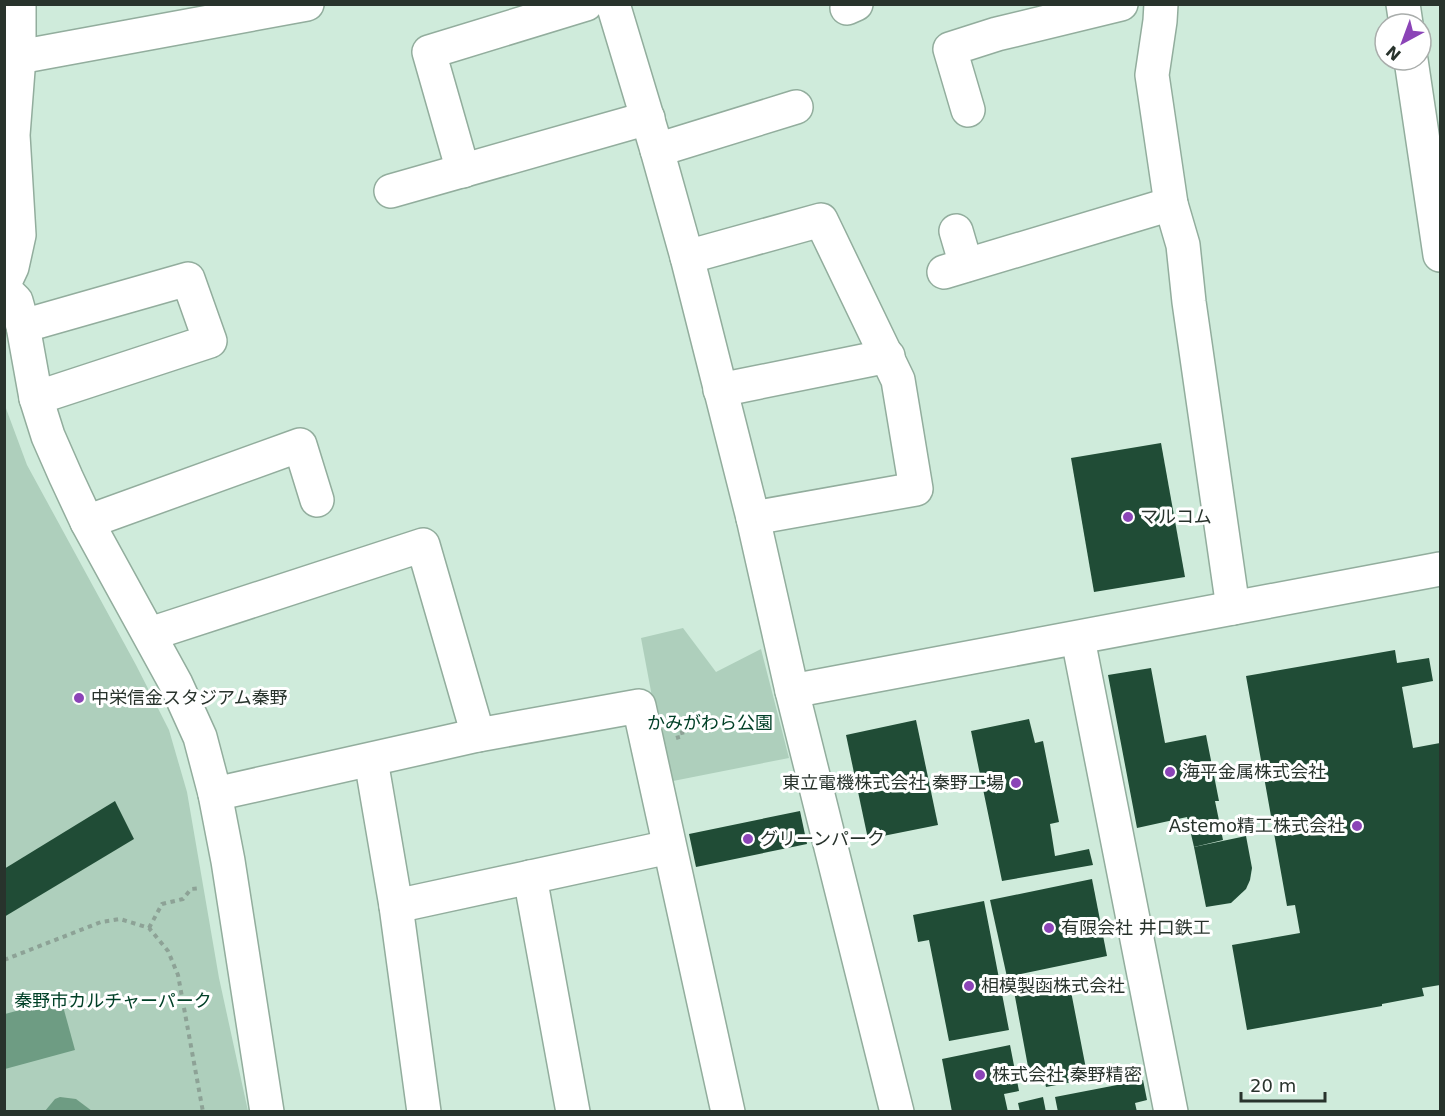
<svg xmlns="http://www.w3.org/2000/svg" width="1445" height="1116" viewBox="0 0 1445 1116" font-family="'DejaVu Sans','Noto Sans JP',sans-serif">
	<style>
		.green { fill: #aecfbc }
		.water { fill: #6e9c83 }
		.building { fill: #204c36 }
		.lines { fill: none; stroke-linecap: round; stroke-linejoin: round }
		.minor-casing { stroke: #92ad9d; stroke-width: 36 }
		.path { stroke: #8da296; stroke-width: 4; stroke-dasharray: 4.5 4.5; stroke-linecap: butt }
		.minor { stroke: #fff; stroke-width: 33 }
		.poi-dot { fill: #8b44b7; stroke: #fff; stroke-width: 2 }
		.labels { text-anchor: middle; stroke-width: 6; stroke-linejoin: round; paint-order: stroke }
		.poi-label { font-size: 18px; fill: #28332c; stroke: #fff; text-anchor: start }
		.park-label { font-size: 18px; fill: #014027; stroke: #fff }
	</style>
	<rect width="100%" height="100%" fill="#cfebdb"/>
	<g class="green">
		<path d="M4,403l23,62 109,200 33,65 18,62 32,186 29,133h-243z"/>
		<path d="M683,628l33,44 45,-23 28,109 -121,24 -27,-144z"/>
	</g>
	<g class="water">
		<path d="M61,999l14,51 -70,19v-55z"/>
		<path d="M60,1097l16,2 16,12h-47l10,-12z"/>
	</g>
	<g class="building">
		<path d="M1161,443l24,134 -91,15 -23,-134z"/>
		<path d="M1395,650l2,13 32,-5 4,23 -31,6 11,61 27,-5v242l-18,3 2,8 -42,8v2l-135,24 -15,-85 68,-12 -5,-28 -8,1 -41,-230z"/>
		<path d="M1151,668l14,75 41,-8 13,66h-4l8,39 -29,7 -7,-30 -50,11 -29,-153z"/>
		<path d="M1029,719l6,24 8,-2 16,81 -9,2 5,32 34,-7 4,16 -91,16 -31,-150z"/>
		<path d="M916,720l22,105 -70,14 -22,-104z"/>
		<path d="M115,801l19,38 -130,78v-48z"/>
		<path d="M800,811l7,33 -111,23 -7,-33z"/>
		<path d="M1246,836l6,32 -2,12 -4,9 -15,14 -25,4 -12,-60z"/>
		<path d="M1092,879l15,77 -100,21 -17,-77z"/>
		<path d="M984,901l25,129 -60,11 -20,-101 -11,2 -5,-27z"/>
		<path d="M1068,976l20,103 -42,8 -4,-17 -13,2 -16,-86z"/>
		<path d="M1010,1045l9,46 -15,3 4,18h-56l-10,-53z"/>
		<path d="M1143,1080l4,20 -12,3 2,9h-79l-3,-15z"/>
		<path d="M1043,1097l3,15h-26l-2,-9z"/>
	</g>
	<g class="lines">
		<defs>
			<g id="minor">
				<path d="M613,4l44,146 30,107 66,261 39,173 105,421"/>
				<path d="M1161,4l-1,17 -8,54 19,129 12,41 6,57 44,306"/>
				<path d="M1403,4l3,20"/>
				<path d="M847,8l9,-4"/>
				<path d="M19,57l288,-53"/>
				<path d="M1411,60l29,195"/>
				<path d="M968,110l-18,-61 47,-15 124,-30"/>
				<path d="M657,150l139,-43"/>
				<path d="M463,171l-34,-119 157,-48"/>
				<path d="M391,191l257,-73"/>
				<path d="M956,231l10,34"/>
				<path d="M687,257l134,-37 77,160 18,109 -163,29"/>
				<path d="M944,272l227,-68"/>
				<path d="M4,284l8,-17 7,-32 -6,-100 6,-78v-53"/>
				<path d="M4,289l12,12 7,25 13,72 12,38 18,41 21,45 89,162 24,53 15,57 13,67 39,251"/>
				<path d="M23,326l165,-47 22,62 -174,57"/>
				<path d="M720,390l168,-34"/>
				<path d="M87,522l213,-77 17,55"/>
				<path d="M150,634l273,-89 55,190"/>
				<path d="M1078,639l93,473"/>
				<path d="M792,691l648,-122"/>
				<path d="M371,760l25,146 28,206"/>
				<path d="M215,794l263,-59 161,-29 89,406"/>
				<path d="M530,877l43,235"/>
				<path d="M396,906l273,-59"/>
			</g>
		</defs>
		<use href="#minor" class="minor-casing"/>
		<g class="path">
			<path d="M673,719l5,-1 5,18 -7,2"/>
			<path d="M149,928l13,-24 21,-5 8,-10 10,-1"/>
			<path d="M4,960l97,-38 19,-3 29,9 19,23 10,24 25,137"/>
		</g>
		<use href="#minor" class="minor"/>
	</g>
	<g class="poi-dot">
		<circle cx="1128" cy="517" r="6"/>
		<circle cx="79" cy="698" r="6"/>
		<circle cx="1170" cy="772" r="6"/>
		<circle cx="1016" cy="783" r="6"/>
		<circle cx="1357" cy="826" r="6"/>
		<circle cx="748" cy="839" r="6"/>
		<circle cx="1049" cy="928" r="6"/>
		<circle cx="969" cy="986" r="6"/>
		<circle cx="980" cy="1075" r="6"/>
	</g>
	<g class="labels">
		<g class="poi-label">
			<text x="1140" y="523">マルコム</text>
			<text x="91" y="704">中栄信金スタジアム秦野</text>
			<text x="1182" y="778">海平金属株式会社</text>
			<text x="1004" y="789" text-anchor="end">東立電機株式会社 秦野工場</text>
			<text x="1345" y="832" text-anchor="end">Astemo精工株式会社</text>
			<text x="760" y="845">グリーンパーク</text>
			<text x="1061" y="934">有限会社 井口鉄工</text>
			<text x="981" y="992">相模製函株式会社</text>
			<text x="992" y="1081">株式会社 秦野精密</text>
		</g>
		<g class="park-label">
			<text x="710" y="729">かみがわら公園</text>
			<text x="113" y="1007">秦野市カルチャーパーク</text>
		</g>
	</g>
	<rect width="1445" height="1116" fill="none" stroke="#28332c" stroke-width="12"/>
	<g transform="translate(1403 42) rotate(221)"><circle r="28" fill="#ffffff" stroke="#a9adab" stroke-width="1.5"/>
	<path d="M0-4.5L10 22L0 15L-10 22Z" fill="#8b44b7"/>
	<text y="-9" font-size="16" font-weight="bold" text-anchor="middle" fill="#28332c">N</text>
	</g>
	<path d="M1241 1092v9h84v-9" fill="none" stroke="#28332c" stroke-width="3"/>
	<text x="1250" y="1092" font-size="18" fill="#28332c" stroke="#ffffff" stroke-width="4.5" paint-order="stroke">20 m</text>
</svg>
